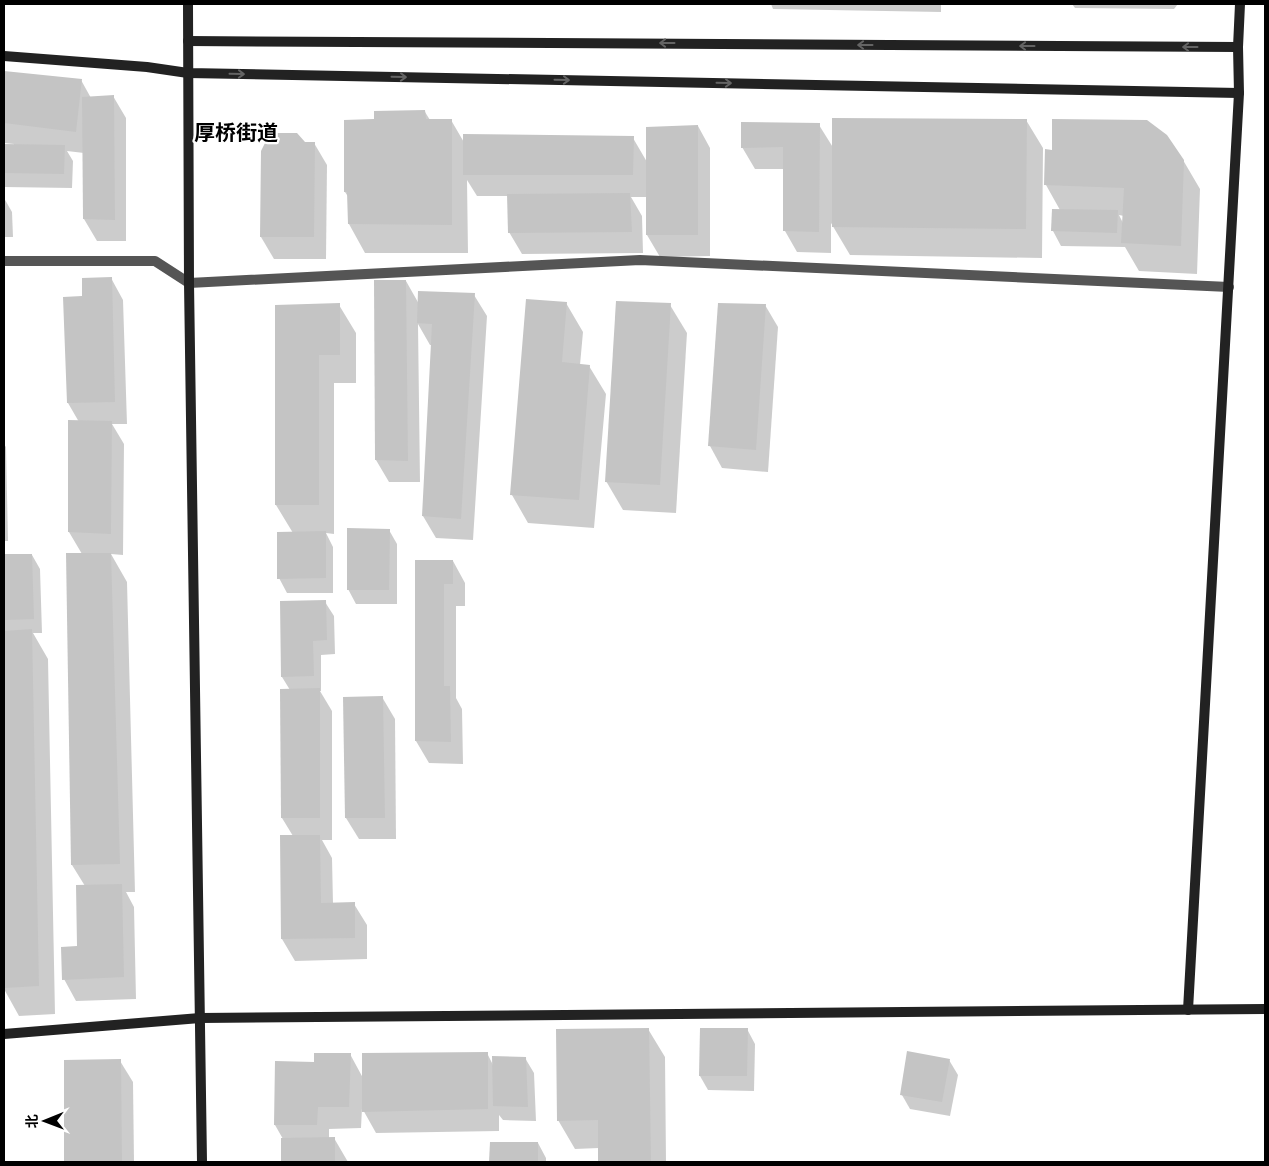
<svg xmlns="http://www.w3.org/2000/svg" width="1269" height="1166" viewBox="0 0 1269 1166" font-family="'Space Grotesk','Noto Sans SC',sans-serif">
	<style>
		.shadow { fill: #0003; fill-rule: evenodd }
		.building { fill: #c4c4c4 }
		.lines { fill: none; stroke-linecap: round; stroke-linejoin: round }
		.street { stroke: #555; stroke-width: 10 }
		.secondary { stroke: #222; stroke-width: 10 }
		.oneway { stroke: #646464 }
		.labels { text-anchor: middle; stroke-width: 4.5; stroke-linejoin: round; paint-order: stroke }
		.district-label { font-size: 21px; font-weight: bold; fill: #000; stroke: #fff }
	</style>
	<rect width="100%" height="100%" fill="#fff"/>
	<g class="shadow">
		<path d="M771,4h170v8l-168,-3z"/>
		<path d="M1072,4h106l-4,5 -99,-1z"/>
		<path d="M4,72l77,8 10,18 22,-2 13,22v123h-29l-13,-22v-66l-17,-2 6,10 -1,27 -68,-1v-41h10v-2l-10,-1z"/>
		<path d="M425,112l5,8h21l14,24 168,-6 14,24 51,-36 12,22v108l-50,1 -13,-22v-38h-16l11,19 1,37 -121,1 -13,-22 -1,-36h-31l-10,-16 1,73h-103l-16,-29v-26l-4,-6 30,-72z"/>
		<path d="M1026,120l17,28 -1,110 -192,-3 -19,-32v30l-34,-1 -12,-21 -1,-62h-29l-13,-22 77,-22 15,24z"/>
		<path d="M305,143h9l13,22 -1,94h-52l-13,-22 1,-85z"/>
		<path d="M1047,150l136,10 17,29 -3,85 -58,-3 -14,-24 -64,-1 -8,-15 7,-21 -14,-25zM1119,215l5,1 -1,7z"/>
		<path d="M4,198l8,14 1,25h-9z"/>
		<path d="M111,278l12,22 4,124h-15l12,20 -1,111 -12,-1 16,28 8,310h-9l8,15 2,92 -60,2 -12,-22 14,-32 7,-61 -13,-21 10,-311 -13,-22 10,-110 -11,-19 16,-105z"/>
		<path d="M406,281l13,23 55,-9 13,21 -14,224 -37,-2 -13,-22 9,-171h-2l-12,-21 2,158h-31l-13,-22z"/>
		<path d="M566,303l17,29 -3,33 9,1 17,28 -12,134 -66,-5 -16,-28z"/>
		<path d="M719,304l46,1 13,22 -10,145 -46,-4 -12,-22z"/>
		<path d="M339,305l17,28v50h-22v151l-8,-1 7,14v46h-46l-8,-15 14,-45 -17,-28v-199z"/>
		<path d="M670,305l17,28 -11,180 -53,-3 -17,-29z"/>
		<path d="M4,444l2,3 2,94h-4z"/>
		<path d="M389,530l8,14v60h-41l-8,-15z"/>
		<path d="M32,555l8,14 2,64h-9l15,26 7,355 -36,2 -15,-27v-433z"/>
		<path d="M453,561l12,22v23h-9v92l6,11 1,55 -34,-1 -13,-22 1,-179z"/>
		<path d="M281,602h44l9,14 1,38 -14,1v36h-1l12,20v129h-10l10,18 1,46h21l13,21v34l-72,2 -13,-22 -1,-103h12l-11,-18 8,-128 -8,-13z"/>
		<path d="M382,697l13,22 1,120h-37l-13,-21z"/>
		<path d="M648,1029l17,28 1,105h-67v-14l-24,1 -17,-29z"/>
		<path d="M747,1029l8,15 -1,47 -46,-1 -8,-14z"/>
		<path d="M487,1053l6,12 32,-7 9,15 2,48 -33,-1 -4,-5v16l-123,2 -14,-25 -1,20 -32,1v9h5l14,24h-66v-23h1l-8,-14 40,-62 35,-9 13,24z"/>
		<path d="M949,1060l9,15 -8,41 -40,-7 -8,-14z"/>
		<path d="M120,1061l13,21 1,80h-69l1,-100z"/>
		<path d="M491,1143h47l8,15v4h-55z"/>
	</g>
	<g class="building">
		<path d="M4,71l78,8 -6,53 -72,-9z"/>
		<path d="M114,95l1,125 -32,-1 -1,-122z"/>
		<path d="M425,110l1,9h26v106l-104,-1 -1,-32h-3v-72l30,-1v-8z"/>
		<path d="M832,118l195,1 -1,110 -194,-2z"/>
		<path d="M1052,119l95,1 20,15 17,25 -3,86 -60,-3 3,-55 -80,-3 1,-36 7,1z"/>
		<path d="M741,122l79,1 -1,109 -36,-1v-84l-42,1z"/>
		<path d="M698,125v110h-52v-108z"/>
		<path d="M270,133h27l8,9h10l-1,95h-54l1,-86z"/>
		<path d="M463,134l171,2 -1,39h-170z"/>
		<path d="M4,144l61,1 -1,29 -60,-1z"/>
		<path d="M630,193l2,39 -124,1 -1,-39z"/>
		<path d="M1052,209l66,1 -1,23 -66,-2z"/>
		<path d="M112,277l3,125 -48,1 -4,-106 19,-1v-18z"/>
		<path d="M374,280h32l2,181 -33,-1z"/>
		<path d="M418,291l57,2 -14,226 -39,-3 10,-192 -15,-1z"/>
		<path d="M526,299l41,3 -5,60 28,3 -11,135 -69,-5z"/>
		<path d="M616,301l55,2 -11,182 -55,-3z"/>
		<path d="M340,303v52h-21v150h-44v-200z"/>
		<path d="M718,303l48,1 -10,146 -48,-4z"/>
		<path d="M68,420l44,1 -1,113 -43,-2z"/>
		<path d="M347,528l43,1 -1,61h-42z"/>
		<path d="M326,531v47l-49,1v-47z"/>
		<path d="M66,553h45l9,311 -49,1z"/>
		<path d="M4,554h28l2,65 -30,1z"/>
		<path d="M415,560h38v24h-9v102h6l1,56 -36,-1z"/>
		<path d="M326,600l1,40 -14,1 1,35 -33,1 -1,-76z"/>
		<path d="M32,629l7,357 -35,2v-357z"/>
		<path d="M320,688v130h-39l-1,-129z"/>
		<path d="M383,696l2,122h-40l-2,-121z"/>
		<path d="M280,835h40l1,68 34,-1v36l-74,1z"/>
		<path d="M122,884l2,93 -62,3 -1,-33 16,-1 -1,-61z"/>
		<path d="M649,1028l2,134h-53v-42l-41,1 -1,-92z"/>
		<path d="M700,1028h48l-1,48h-48z"/>
		<path d="M907,1051l43,8 -8,43 -42,-7z"/>
		<path d="M488,1052v57l-126,3v-59z"/>
		<path d="M314,1053h37l-2,54h-31l-1,18h-43l1,-64 39,1z"/>
		<path d="M492,1056l34,1 2,50 -35,-1z"/>
		<path d="M121,1059l1,103h-58v-102z"/>
		<path d="M335,1137v25h-54v-24z"/>
		<path d="M490,1142h48v20h-49z"/>
	</g>
	<g class="lines">
		<path class="street" d="M4,261h151l34,22 451,-23 589,27"/>
		<g class="secondary">
			<path d="M188,4l1,279 13,879"/>
			<path d="M188,41l1050,6"/>
			<path d="M4,56l143,11 41,6 1051,20"/>
			<path d="M1188,1010l51,-917 -1,-46 2,-43"/>
			<path d="M4,1034l196,-16 1065,-9"/>
		</g>
	</g>
	<defs><path id="oneway-shaft" d="M-6 0H5M1.5-3L5.5 0L1.5 3" fill="none" stroke-width="1.6" stroke-linecap="round" stroke-linejoin="round" transform="scale(1.25)"/></defs>
	<g class="oneway">
		<use href="#oneway-shaft" transform="translate(667 43) rotate(-180)"/>
		<use href="#oneway-shaft" transform="translate(865 45) rotate(-180)"/>
		<use href="#oneway-shaft" transform="translate(1027 46) rotate(-180)"/>
		<use href="#oneway-shaft" transform="translate(1190 47) rotate(-180)"/>
		<use href="#oneway-shaft" transform="translate(237 74) rotate(1)"/>
		<use href="#oneway-shaft" transform="translate(399 77) rotate(1)"/>
		<use href="#oneway-shaft" transform="translate(562 80) rotate(1)"/>
		<use href="#oneway-shaft" transform="translate(724 83) rotate(1)"/>
	</g>
	<g class="labels">
		<g class="district-label">
			<text x="236" y="140">厚桥街道</text>
		</g>
	</g>
	<rect width="1269" height="1166" fill="none" stroke="#000000" stroke-width="10"/>
	<g transform="translate(45 1121) rotate(269)" stroke="#ffffff" stroke-width="4" paint-order="stroke">
	<path d="M0-4L9 19L0 12L-9 19Z" fill="#000000"/>
	<text y="-8" font-size="14" font-weight="bold" text-anchor="middle" fill="#000000">北</text>
	</g>
</svg>
